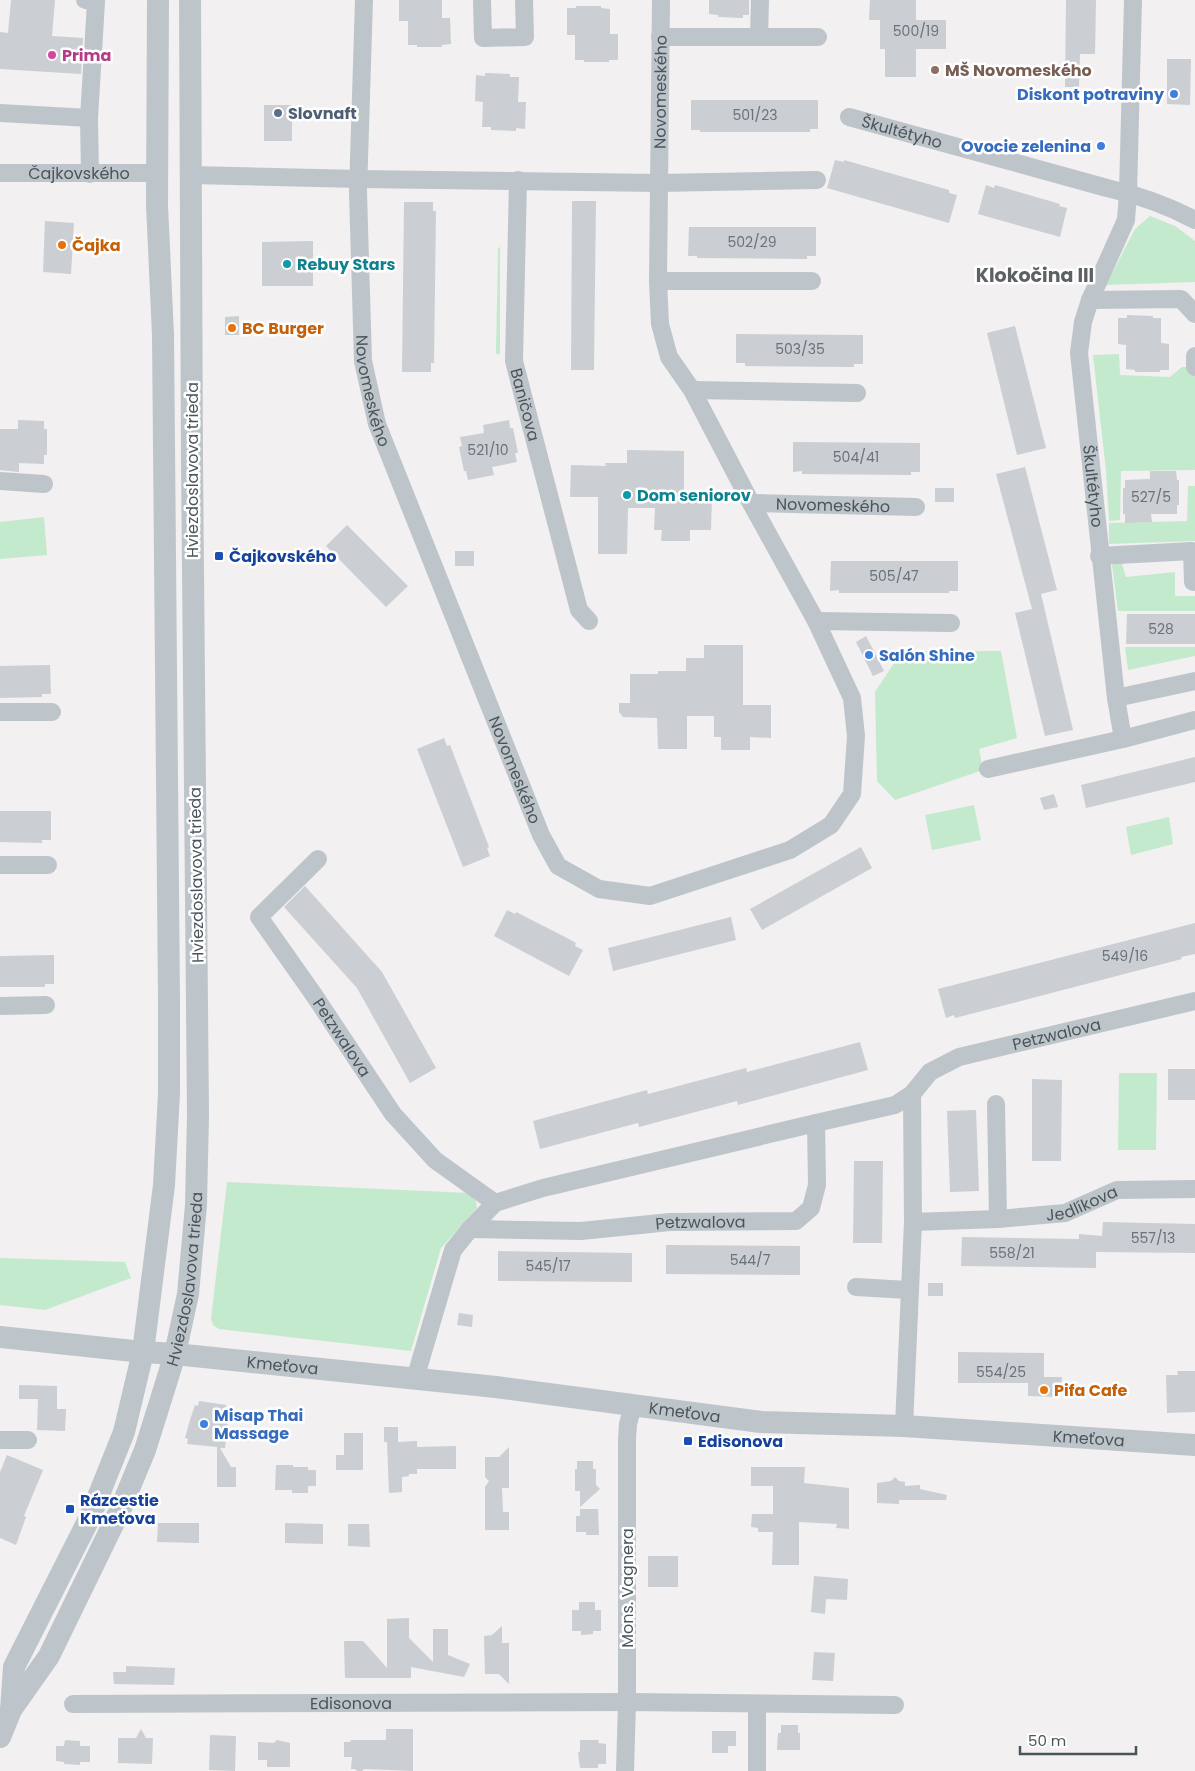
<svg xmlns="http://www.w3.org/2000/svg" width="1195" height="1771" viewBox="0 0 1195 1771" font-family="Poppins,sans-serif">
	<style>
		.green { fill: #c4eace }
		.building { fill: #cbced2 }
		.lines { fill: none; stroke-linecap: round; stroke-linejoin: round }
		.minor { stroke: #bdc5cb; stroke-width: 18 }
		.tertiary { stroke: #bdc5cb; stroke-width: 22 }
		.hotel-dot { fill: #d1479c; stroke: #fff; stroke-width: 2 }
		.education-dot { fill: #8d6e63; stroke: #fff; stroke-width: 2 }
		.shop-dot { fill: #3f7fe0; stroke: #fff; stroke-width: 2 }
		.service-dot { fill: #5c6f8a; stroke: #fff; stroke-width: 2 }
		.food-dot { fill: #e8710a; stroke: #fff; stroke-width: 2 }
		.culture-dot { fill: #0f9aa8; stroke: #fff; stroke-width: 2 }
		.transit-dot { fill: #1a4fb4; stroke: #fff; stroke-width: 2 }
		.labels { text-anchor: middle; stroke-width: 5; stroke-linejoin: round; paint-order: stroke }
		.number-label { font-size: 14px; fill: #6a7379 }
		.hotel-label { font-size: 16px; font-weight: bold; fill: #b23c85; stroke: #fff; text-anchor: start }
		.education-label { font-size: 16px; font-weight: bold; fill: #785e54; stroke: #fff; text-anchor: start }
		.street-label { font-size: 16px; fill: #4a555b; stroke: #fff }
		.shop-label { font-size: 16px; font-weight: bold; fill: #366cbe; stroke: #fff; text-anchor: end }
		.service-label { font-size: 16px; font-weight: bold; fill: #4e5e75; stroke: #fff; text-anchor: start }
		.food-label { font-size: 16px; font-weight: bold; fill: #c56008; stroke: #fff; text-anchor: start }
		.culture-label { font-size: 16px; font-weight: bold; fill: #0d838f; stroke: #fff; text-anchor: start }
		.transit-label { font-size: 16px; font-weight: bold; fill: #164399; stroke: #fff; text-anchor: start }
		.quarter-label { font-size: 19px; font-weight: bold; fill: #5d6164; stroke: #fff }
	</style>
	<rect width="100%" height="100%" fill="#f2f0f0"/>
	<g class="green">
		<path d="M1150,216l25,10 20,15v41l-89,3 29,-56z"/>
		<path d="M500,247v106l-2,2 -2,-2 2,-105z"/>
		<path d="M1119,354l1,21 50,2 12,-10h13v103l-74,1 -1,49 -11,1 -3,-50 -13,-116z"/>
		<path d="M1188,486h7v55l-86,3v-21l78,-2z"/>
		<path d="M44,517l3,38 -47,4v-37z"/>
		<path d="M1121,561l5,16 49,-5v24h20v15h-77l-6,-46z"/>
		<path d="M1125,647h70v9l-67,14z"/>
		<path d="M902,651h99l16,87 -38,11 4,21 -88,30 -18,-19 -2,-89z"/>
		<path d="M974,805l7,35 -49,10 -7,-35z"/>
		<path d="M1169,817l4,27 -42,11 -5,-28z"/>
		<path d="M1119,1073h38l-1,77h-38z"/>
		<path d="M227,1182l242,11 7,8 1,7 -36,40 -30,103 -192,-22 -6,-4 -2,-6z"/>
		<path d="M0,1258l125,4 6,16 -86,32 -45,-5z"/>
	</g>
	<g class="building">
		<path d="M11,0h44l-3,36 31,2 -2,36 -81,-5v-37l8,1z"/>
		<path d="M399,0h43v18h8l1,26 -9,1v2h-25v-2h-9v-24h-9z"/>
		<path d="M709,0h40v15h-6v3l-25,-1v-2l-9,-1z"/>
		<path d="M870,0h46v20h30v29h-30v28h-31v-28h-5v-29h-11z"/>
		<path d="M1066,0h30l-1,54h-15l-1,33h-14z"/>
		<path d="M576,6h25v2l9,1v25h8v26h-9v2h-25v-2h-9v-25h-8v-27h9z"/>
		<path d="M1167,59h24l-1,46 -23,-1z"/>
		<path d="M485,73l25,1v3h9l-1,25h8l-1,27 -9,-1v3l-25,-1v-3h-9l1,-25 -8,-1 1,-26 9,1z"/>
		<path d="M691,100h127v29h-8v3h-110v-2h-9z"/>
		<rect x="264" y="105" width="28" height="36"/>
		<path d="M835,160l9,2v-2l105,30v3l8,2 -8,28 -122,-35z"/>
		<path d="M986,185l8,3 1,-3 41,12 24,7 -1,2 8,2 -7,29 -82,-23z"/>
		<path d="M572,201h24l-2,169h-23z"/>
		<path d="M404,202h29v9h3l-2,152h-3v9h-29z"/>
		<path d="M45,221l29,2 -3,51 -28,-2z"/>
		<path d="M689,227h127v29h-9v3l-110,-1v-2h-9z"/>
		<path d="M313,241v45h-51v-44z"/>
		<path d="M1127,315l26,1v2h8v25l8,1v26h-9v2h-25v-2l-9,-1v-24l-8,-1v-26h9z"/>
		<path d="M239,316v19h-14v-18z"/>
		<path d="M1015,326l31,122 -29,7 -30,-122z"/>
		<path d="M736,334l127,1v29h-9v3l-109,-1v-3h-9z"/>
		<path d="M18,420l26,1v8h3v26h-3v9l-25,-1v9l-19,-2v-41h18z"/>
		<path d="M509,420l1,8h3l5,25h-3l2,9 -25,5 2,8 -26,5 -2,-9h-2l-5,-24 3,-1 -2,-9 24,-4 -1,-8z"/>
		<path d="M793,442l127,1v29h-9v3l-109,-1v-3l-9,1z"/>
		<path d="M627,450l57,1v42l13,1v3h15l-1,33h-21v11h-29l1,-11h-8l1,-22h-27l-1,46h-29v-57h-28l1,-32 35,1 -1,-3h22z"/>
		<path d="M1025,467l32,123 -16,4 32,136 -28,6 -30,-123 17,-4 -36,-135z"/>
		<path d="M1150,471h26l1,9h2v25h-2v9h-26l1,8 -27,1v-9h-2v-26h2v-8l25,-1z"/>
		<rect x="935" y="488" width="19" height="14"/>
		<path d="M347,525l61,61 -22,21 -60,-61z"/>
		<rect x="455" y="551" width="19" height="15"/>
		<path d="M831,561h127v30h-9v2h-110v-3l-9,1z"/>
		<path d="M1127,614h68v30h-69z"/>
		<path d="M866,636l18,35 -11,5 -17,-34z"/>
		<path d="M704,645h39v60h28v33l-21,-1v13h-29v-13h-7v-21h-27v33h-29l-1,-31 -34,-1 -4,-5v-9h11v-29h28v-3h28v-13h18z"/>
		<path d="M50,665l1,29h-9v3l-42,1v-32z"/>
		<path d="M444,738l3,8 3,-1 39,102 -2,1 3,8 -27,11 -46,-118z"/>
		<path d="M1195,757v25l-109,26 -5,-23z"/>
		<path d="M1054,794l4,13 -14,3 -4,-12z"/>
		<path d="M0,811h51v29h-9v3l-42,-1z"/>
		<path d="M861,847l11,21 -110,62 -12,-21z"/>
		<path d="M305,886l77,86 54,96 -26,15 -53,-95 -73,-81z"/>
		<path d="M507,910l8,4 1,-2 51,26 9,5 -1,3 8,4 -14,26 -75,-40z"/>
		<path d="M731,917l5,23 -123,31 -5,-23z"/>
		<path d="M1195,923v31l-14,3 1,2 -227,59 -1,-3 -8,3 -8,-29z"/>
		<path d="M54,955v29h-9v3h-45v-31z"/>
		<path d="M860,1042l8,28 -130,35 -1,-4 -98,26 -1,-4 -98,26 -7,-28 114,-31 1,4 98,-26 1,4z"/>
		<rect x="1168" y="1069" width="27" height="31"/>
		<path d="M1032,1079l30,1 -1,81h-29z"/>
		<path d="M976,1110l3,81 -29,1 -3,-81z"/>
		<path d="M854,1161h29l-1,82h-29z"/>
		<path d="M1103,1222l92,2v29l-99,-1v16l-135,-2 1,-29 117,2v-5l23,2z"/>
		<path d="M666,1245l134,1v29l-134,-1z"/>
		<path d="M498,1251l134,2v29l-134,-1z"/>
		<rect x="928" y="1283" width="15" height="13"/>
		<path d="M459,1313l14,2 -1,12 -15,-2z"/>
		<path d="M958,1352l86,1v24h18l-2,20 -32,-1v-13h-70z"/>
		<path d="M1177,1371h18v41l-28,1 -1,-38h12z"/>
		<path d="M19,1385l38,1v23h9l-1,22 -28,-1 1,-31h-19z"/>
		<path d="M199,1401l27,4v3l3,1 -4,39h-5l11,19h5v20h-19v-40l-30,-3 1,-5 -3,-1 5,-18 5,-15 3,1z"/>
		<path d="M384,1427h14v15l19,-1v6l39,-1v23h-39v5h-8v2l-7,1v15l-13,1 -2,-51h-3z"/>
		<path d="M344,1433h19v37h-27v-15h8z"/>
		<path d="M509,1447v41h-7l1,24h6v18h-24v-43l4,-6 -4,-4v-20h14z"/>
		<path d="M7,1455l36,15 -19,46 2,1 -10,28 -16,-7v-66z"/>
		<path d="M577,1461h16v8h3v16l4,4 -20,18v-16h-5v-22h2z"/>
		<path d="M276,1465h17v2h15v3h8v16h-8v7h-16v-3h-17z"/>
		<path d="M751,1467h54l-1,16 45,5v41l-13,-1 1,-4 -38,-2v43h-27l1,-33h-15v-4l-7,-1 1,-13h21v-28h-22z"/>
		<path d="M895,1477l4,4 6,1v4l15,-1v4l27,6 -1,5h-47v4l-22,-1v-20l14,-2z"/>
		<path d="M580,1509h18l1,26h-13v-3h-10v-16h4z"/>
		<path d="M158,1523h41v20l-42,-1z"/>
		<path d="M285,1523l38,1v20l-38,-1z"/>
		<path d="M348,1524h21l1,23 -22,-1z"/>
		<rect x="648" y="1556" width="30" height="31"/>
		<path d="M814,1576l34,3 -1,21 -21,-1 -1,15 -14,-2z"/>
		<path d="M579,1602h16v8h6v21h-8v3l-12,1v-4h-9v-21h7z"/>
		<path d="M409,1618v20l24,24v-33h15v26l22,9 -6,13 -53,-10v11h-66l-1,-37h19l24,27v-49z"/>
		<path d="M502,1626v17h7v41l-10,-10h-14l-1,-38 8,-1z"/>
		<path d="M814,1652l21,1 -2,28 -21,-1z"/>
		<path d="M126,1666l49,2 -1,17 -60,-1 -1,-12h13z"/>
		<path d="M781,1725h17v8h2v17h-23l1,-17h3z"/>
		<path d="M141,1729l5,9h7l-1,26 -34,-1v-25h18z"/>
		<path d="M386,1729h27v42l-49,-2 -2,2h-5l-2,-2h-4l1,-12h-8v-15h6l1,-2h35z"/>
		<path d="M712,1731h24v15h-8v7h-16z"/>
		<path d="M210,1735l26,1 -1,35 -26,-1z"/>
		<path d="M65,1740l15,1v5h10v16h-10v3l-16,-1v-2l-8,-1v-15h8z"/>
		<path d="M277,1740l13,3v24h-23v-7h-9v-18l16,1z"/>
		<path d="M580,1740h19l-1,3 8,1v20h-8v4h-18l-2,-15 2,-2z"/>
	</g>
	<g class="lines">
		<g class="minor">
			<path d="M85,0l11,2 -7,116 1,56"/>
			<path id="s1" d="M364,0l-6,192 5,169 14,63 164,411 17,31 41,23 51,7 140,-46 41,-25 21,-31 4,-58 -4,-38 -36,-77 -65,-118 -59,-113 -23,-33 -9,-33 -2,-43 3,-281"/>
			<path d="M482,0l1,38 42,-1 -1,-37"/>
			<path id="s2" d="M1133,0l-5,193 -2,27 -36,80 -7,22 -4,31 37,345 79,-17"/>
			<path d="M660,37h158"/>
			<path d="M759,37l1,-37"/>
			<path d="M0,113l89,5"/>
			<path id="s3" d="M849,117l258,71c31,7 60,17 88,32"/>
			<path id="s4" d="M0,173h156"/>
			<path d="M191,175l168,4 300,4 158,-3"/>
			<path id="s5" d="M518,180l-4,181 65,249 10,11"/>
			<path d="M658,281h154"/>
			<path d="M1090,300l91,-1 14,15"/>
			<path d="M1195,367v-11"/>
			<path d="M692,390l165,3"/>
			<path d="M0,481l44,3"/>
			<path id="s6" d="M751,503l165,4"/>
			<path d="M1099,556l93,-5 1,31"/>
			<path d="M816,621l135,2"/>
			<path d="M1116,698l7,41 72,-19"/>
			<path d="M0,712h52"/>
			<path d="M988,769l135,-30"/>
			<path id="s7" d="M318,859l-59,58 55,78 79,119 42,46 60,43"/>
			<path d="M0,865h48"/>
			<path d="M0,1006l46,-1"/>
			<path d="M996,1104l2,115"/>
			<path id="s8" d="M913,1222l85,-3 67,-6 52,-23 78,-1"/>
			<path id="s9" d="M470,1229l111,2 89,-9 126,-1 15,-13 6,-23 -1,-62"/>
			<path d="M856,1287l52,3"/>
			<path id="s10" d="M415,1379l38,-129 17,-21 25,-26 48,-15 273,-65 79,-18 17,-11 18,-22 29,-15 236,-56"/>
			<path d="M904,1426l9,-204 -1,-128"/>
			<path d="M0,1440h28"/>
			<path id="s11" d="M73,1704l554,-2 268,3"/>
			<path d="M625,1771l2,-69v-263l1,-15 5,-19"/>
			<path d="M757,1771v-67"/>
		</g>
		<g class="tertiary">
			<path id="s12" d="M0,1337l143,15 32,2 321,33 265,35 143,4 291,19"/>
			<path d="M11,1710l3,-43 76,-150 34,-85 19,-80 21,-167 5,-91v-93l-6,-666 -6,-130 1,-205"/>
			<path id="s13" d="M0,1737l11,-27 38,-54 72,-148 24,-58 12,-38 18,-58 13,-60 8,-89 2,-90 -6,-654 -2,-461"/>
		</g>
	</g>
	<circle class="hotel-dot" cx="52" cy="55" r="5"/>
	<circle class="education-dot" cx="935" cy="70" r="5"/>
	<g class="shop-dot">
		<circle cx="1174" cy="94" r="5"/>
		<circle cx="1101" cy="146" r="5"/>
		<circle cx="869" cy="655" r="5"/>
		<circle cx="204" cy="1424" r="5"/>
	</g>
	<circle class="service-dot" cx="278" cy="113" r="5"/>
	<g class="food-dot">
		<circle cx="62" cy="245" r="5"/>
		<circle cx="232" cy="328" r="5"/>
		<circle cx="1044" cy="1390" r="5"/>
	</g>
	<g class="culture-dot">
		<circle cx="287" cy="264" r="5"/>
		<circle cx="627" cy="495" r="5"/>
	</g>
	<g class="transit-dot">
		<rect x="214" y="551" width="10" height="10" rx="2.5"/>
		<rect x="683" y="1436" width="10" height="10" rx="2.5"/>
		<rect x="65" y="1504" width="10" height="10" rx="2.5"/>
	</g>
	<g class="labels">
		<g class="number-label">
			<text x="916" y="36">500/19</text>
			<text x="755" y="120">501/23</text>
			<text x="752" y="247">502/29</text>
			<text x="800" y="354">503/35</text>
			<text x="488" y="455">521/10</text>
			<text x="856" y="462">504/41</text>
			<text x="1151" y="502">527/5</text>
			<text x="894" y="581">505/47</text>
			<text x="1161" y="634">528</text>
			<text x="1125" y="961">549/16</text>
			<text x="1153" y="1243">557/13</text>
			<text x="1012" y="1258">558/21</text>
			<text x="750" y="1265">544/7</text>
			<text x="548" y="1271">545/17</text>
			<text x="1001" y="1377">554/25</text>
		</g>
		<g class="hotel-label">
			<text x="62" y="61">Prima</text>
		</g>
		<g class="education-label">
			<text x="945" y="76">MŠ Novomeského</text>
		</g>
		<g class="street-label">
			<text dy="6" stroke="none"><textPath href="#s1" startOffset="1985">Novomeského</textPath></text>
			<text dy="6" stroke="none"><textPath href="#s3" startOffset="55">Škultétyho</textPath></text>
			<text dy="6" stroke="none"><textPath href="#s4" startOffset="79">Čajkovského</textPath></text>
			<text dy="6" stroke="none"><textPath href="#s1" startOffset="392">Novomeského</textPath></text>
			<text dy="6" stroke="none"><textPath href="#s5" startOffset="226">Baničova</textPath></text>
			<text transform="translate(192 470) rotate(-90)" y="6">Hviezdoslavova trieda</text>
			<text dy="6" stroke="none"><textPath href="#s2" startOffset="496">Škultétyho</textPath></text>
			<text dy="6" stroke="none"><textPath href="#s6" startOffset="82">Novomeského</textPath></text>
			<text dy="6" stroke="none"><textPath href="#s1" startOffset="798">Novomeského</textPath></text>
			<text transform="translate(196 875) rotate(-91)" y="6">Hviezdoslavova trieda</text>
			<text dy="6" stroke="none"><textPath href="#s10" startOffset="791">Petzwalova</textPath></text>
			<text dy="6" stroke="none"><textPath href="#s7" startOffset="229">Petzwalova</textPath></text>
			<text dy="6" stroke="none"><textPath href="#s8" startOffset="171">Jedlíkova</textPath></text>
			<text dy="6" stroke="none"><textPath href="#s9" startOffset="231">Petzwalova</textPath></text>
			<text dy="6" stroke="none"><textPath href="#s13" startOffset="499">Hviezdoslavova trieda</textPath></text>
			<text dy="6" stroke="none"><textPath href="#s12" startOffset="284">Kmeťova</textPath></text>
			<text dy="6" stroke="none"><textPath href="#s12" startOffset="689">Kmeťova</textPath></text>
			<text dy="6" stroke="none"><textPath href="#s12" startOffset="1094">Kmeťova</textPath></text>
			<text transform="translate(627 1588) rotate(-90)" y="6">Mons. Vagnera</text>
			<text dy="6" stroke="none"><textPath href="#s11" startOffset="278">Edisonova</textPath></text>
		</g>
		<g class="shop-label">
			<text x="1164" y="100">Diskont potraviny</text>
			<text x="1091" y="152">Ovocie zelenina</text>
			<text x="879" y="661" text-anchor="start">Salón Shine</text>
			<text x="214" y="1421" text-anchor="start">Misap Thai<tspan x="214" dy="18">Massage</tspan></text>
		</g>
		<g class="service-label">
			<text x="288" y="119">Slovnaft</text>
		</g>
		<g class="food-label">
			<text x="72" y="251">Čajka</text>
			<text x="242" y="334">BC Burger</text>
			<text x="1054" y="1396">Pifa Cafe</text>
		</g>
		<g class="culture-label">
			<text x="297" y="270">Rebuy Stars</text>
			<text x="637" y="501">Dom seniorov</text>
		</g>
		<g class="transit-label">
			<text x="229" y="562">Čajkovského</text>
			<text x="698" y="1447">Edisonova</text>
			<text x="80" y="1506">Rázcestie<tspan x="80" dy="18">Kmeťova</tspan></text>
		</g>
		<g class="quarter-label">
			<text x="1035" y="282">Klokočina III</text>
		</g>
	</g>
	<path d="M1020 1746v8h116v-8" fill="none" stroke="#4a555b" stroke-width="2.5"/>
	<text x="1028" y="1746" font-size="15" fill="#4a555b" stroke="#ffffff" stroke-width="4" paint-order="stroke">50 m</text>
</svg>
